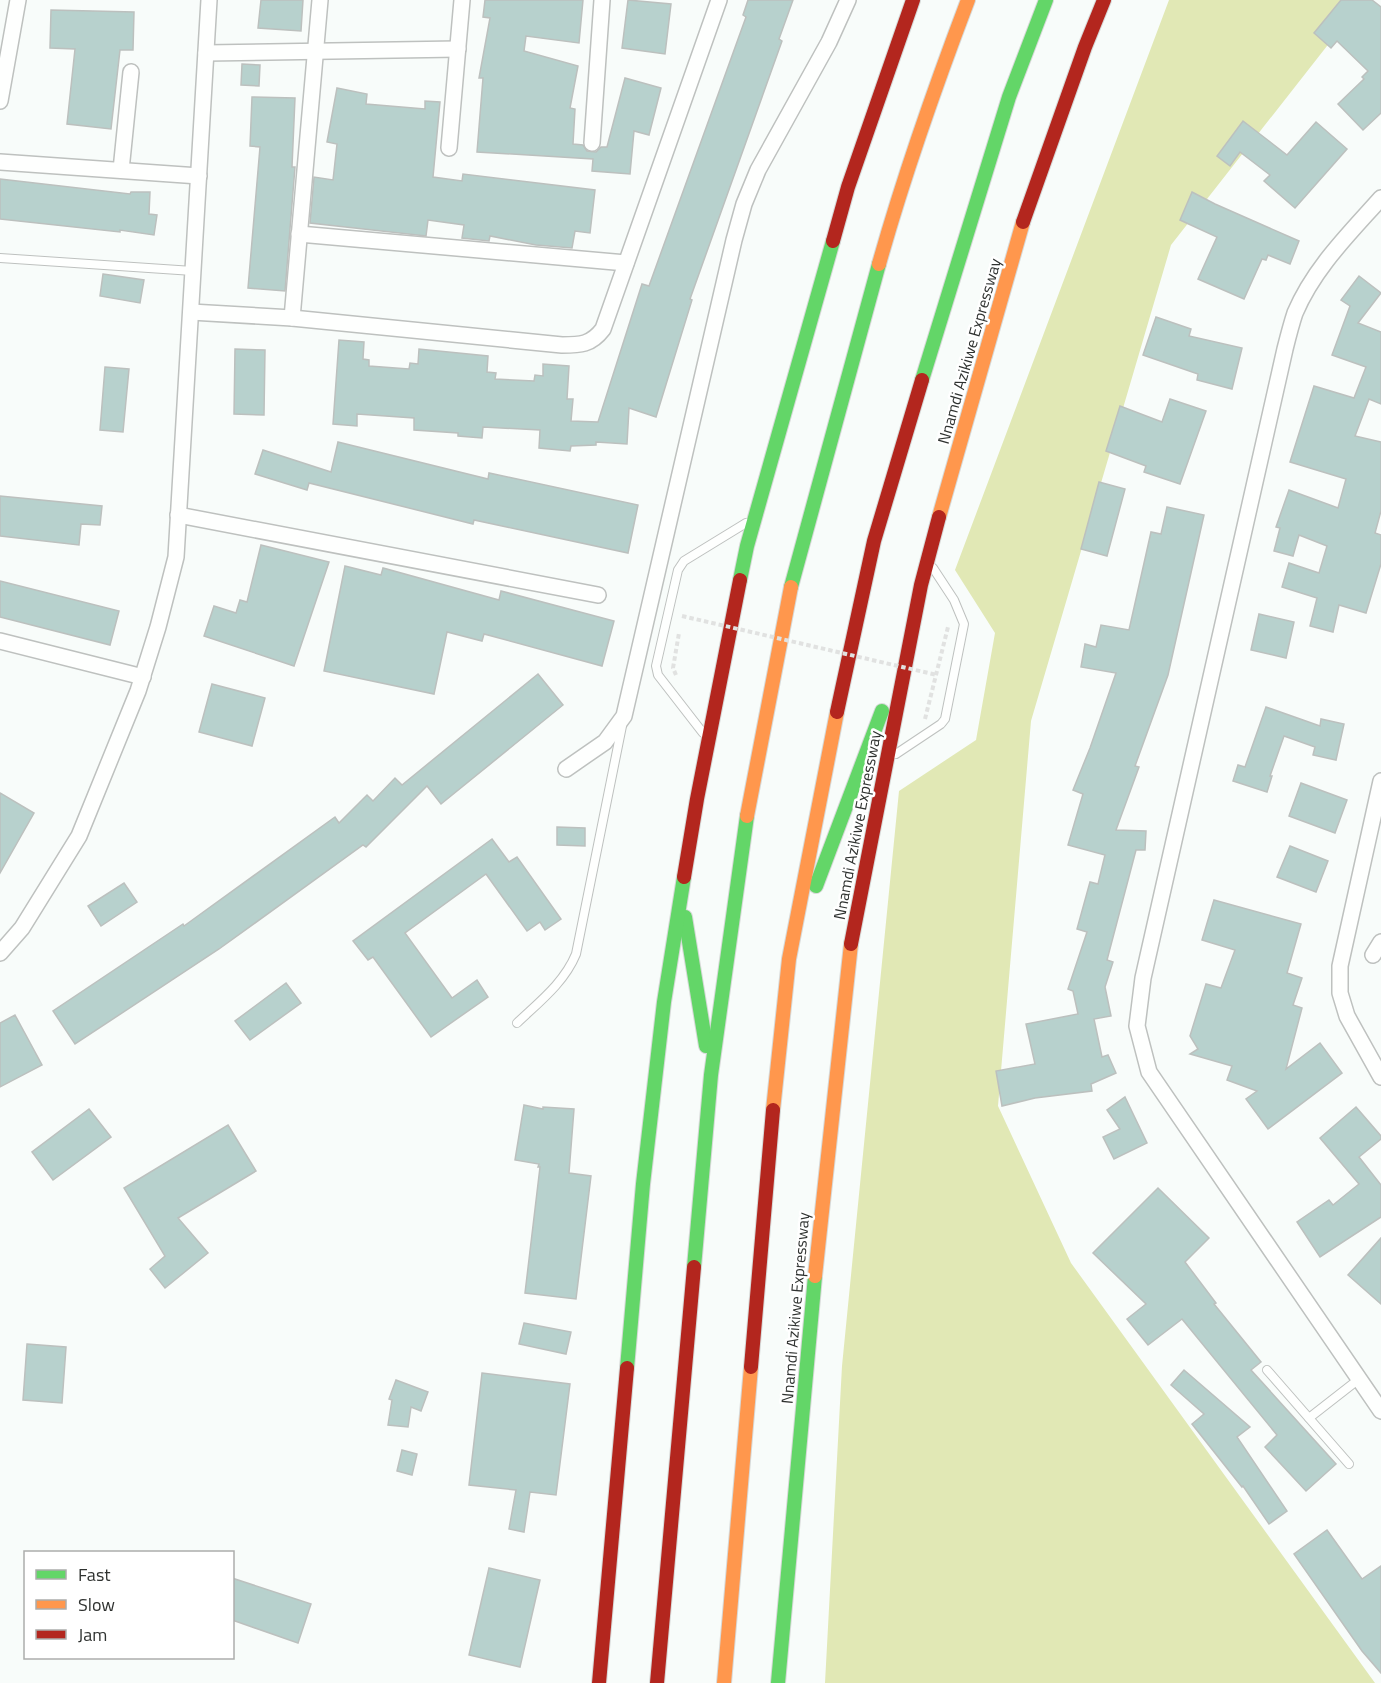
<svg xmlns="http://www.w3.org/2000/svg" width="1381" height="1683" viewBox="0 0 1381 1683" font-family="'Titillium Web',sans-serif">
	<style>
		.green { fill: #e1e8b5 }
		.building { fill: #b7d1cd; stroke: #bcc0be; stroke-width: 1.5 }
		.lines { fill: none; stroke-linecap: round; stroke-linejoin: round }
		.lane-casing { stroke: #bec1bf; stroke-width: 10 }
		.street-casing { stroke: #bec1bf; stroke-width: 18 }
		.fast-casing { stroke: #d7d9d8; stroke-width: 16 }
		.slow-casing { stroke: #d7d9d8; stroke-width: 16 }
		.jam-casing { stroke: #d7d9d8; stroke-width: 16 }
		.path { stroke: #e1e2e1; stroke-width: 4; stroke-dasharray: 4.5 3; stroke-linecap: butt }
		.lane { stroke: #fefffe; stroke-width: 8 }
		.street { stroke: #fefffe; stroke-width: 15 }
		.fast { stroke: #63d668; stroke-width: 14 }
		.slow { stroke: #ff974d; stroke-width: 14 }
		.jam { stroke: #b3261e; stroke-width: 14 }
		.path-bridge { stroke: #e1e2e1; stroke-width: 4; stroke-dasharray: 4.5 3; stroke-linecap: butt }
		.labels { text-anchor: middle; stroke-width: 5; stroke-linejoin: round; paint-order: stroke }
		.street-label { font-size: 16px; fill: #2f3230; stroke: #fff }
	</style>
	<rect width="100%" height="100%" fill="#f8fcfa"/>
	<path class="green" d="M1169,0h194l-192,245 -140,476 -33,385 73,157 304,420h-550l17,-317 57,-575 77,-51 19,-107 -40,-63z"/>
	<g class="building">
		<path d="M261,0h42l-2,31 -43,-3z"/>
		<path d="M485,0h98l-4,43 -53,-7 -2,15 54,15 -8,42 5,1 -2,35 10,1 4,6 9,1 5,-5h6l18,-69 36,10 -12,47 -15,-4 -4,43 -38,-3 1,-12 -116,-7 6,-74h-4l11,-60 -7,-1z"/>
		<path d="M628,0l43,4 -6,50 -43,-6z"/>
		<path d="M748,0h45l-14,39 3,2 -92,258 2,1 -36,117 -27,-9 -2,36 -31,-2v3l-25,1 -1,5 -31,-3 1,-18 -57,-3 -1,11 -24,-2v-3l-44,-3v-12l-57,-4v12l-24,-2 6,-84 25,2 -1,17 6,1v6l40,3 1,-6 8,1 1,-15 69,7 -1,16 9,1 -1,6 39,2 1,-6 8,1v-12l26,2 -2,33h6l-2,22 27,1 44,-138 7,2 97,-269 -3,-2z"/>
		<path d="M1341,0h31l9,7v106l-18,17 -25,-26 26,-25 -2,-2 6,-6 -31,-30 -6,7 -17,-15z"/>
		<path d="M51,10l83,2 -1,38h-13l-9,79 -44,-5 8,-75 -25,-1z"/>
		<path d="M242,64l18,1 -1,21 -18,-1z"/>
		<path d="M337,88l30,6 -1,10 59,5v-8l15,1 -7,75 29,4 1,-7 132,16 -5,43 -15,-2 -3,17 -36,-3 -46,-9 -1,5 -27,-3 2,-13 -36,-5 -2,16 -116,-13 4,-46 19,3 4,-36 -10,-2z"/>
		<path d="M252,97l43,1 -3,69h3l-10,124 -37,-3 12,-141 -10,-1z"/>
		<path d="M1243,121l44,34 29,-33 31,27 -52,59 -31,-27 6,-6 -30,-23 -10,14 -13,-10z"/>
		<path d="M0,179l130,15 1,-2h19l-1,22 8,1 -3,20 -34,-5v2l-120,-13z"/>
		<path d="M1192,192l23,12 84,37 -9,23 -22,-9 -2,5 -4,-1 -18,40 -46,-20 19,-42 -37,-17z"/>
		<path d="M103,274l41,6 -4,23 -40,-7z"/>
		<path d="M1359,276l22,17 -23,30 23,9v72l-12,-5 -14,37 26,6v69l-6,22 6,2v29l-15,49 -27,-8 -6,27 -23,-6 7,-28 -35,-11 7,-24 30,10 8,-27 -28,-11 -6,21 -19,-5 6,-23 -4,-1 13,-37 49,18 8,-29 -56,-17 24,-76 40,12 12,-31 -34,-12 18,-49 -9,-6z"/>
		<path d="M1156,317l35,12 -2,7 53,12 -10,41 -35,-9 1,-6 -55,-19z"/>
		<path d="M235,349l30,1 -1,65 -30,-1z"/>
		<path d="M105,367l24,2 -6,63 -23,-2z"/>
		<path d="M1170,399l36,12 -26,73 -36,-12 2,-6 -40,-15 14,-45 42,16z"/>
		<path d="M338,442l150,37 1,-6 149,32 -10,48 -154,-33 -1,4 -164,-41 -2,7 -52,-16 8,-24 68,22z"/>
		<path d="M1099,482l26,7 -18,67 -26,-7z"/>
		<path d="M0,496l102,10 -2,19 -19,-1 -2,21 -79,-9z"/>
		<path d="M1167,507l37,8 -36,160 -33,91 4,1 -23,63 30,1 -1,19h-9l-29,110 6,2 -8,25 6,29 -17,3 8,38 6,-2 8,18 -25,11 1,7 -57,7 -33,8 -6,-35 39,-7 -9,-40 52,-10 -5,-23 -5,-2 19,-57 -10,-3 13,-47 8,2 7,-29 -37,-10 15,-51 -10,-4 17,-42 26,-75 -35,-6 4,-23 11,3 5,-22 28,5 22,-98 10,2z"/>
		<path d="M261,545l68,17 -35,104 -90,-30 10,-30 22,7 4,-13 7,2z"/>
		<path d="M345,566l36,9 2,-7 116,32 2,-9 113,30 -12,45 -118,-32 -2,7 -35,-9 -13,62 -110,-23z"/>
		<path d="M0,581l119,30 -9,34 -110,-28z"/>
		<path d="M1259,614l35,8 -8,36 -35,-8z"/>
		<path d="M538,674l25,31 -122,99 -14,-18 -61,61 -3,-2 -144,104 -144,95 -22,-33 130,-87 1,2 151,-109 4,6 28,-28 6,6 22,-23 7,7z"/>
		<path d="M212,684l53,14 -13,48 -53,-14z"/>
		<path d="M1266,707l54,19 1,-7 23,5 -8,36 -23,-5 2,-8 -31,-11 -14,40h2l-5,16 -34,-11 5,-16 7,2z"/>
		<path d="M1301,783l46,17 -12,33 -46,-17z"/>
		<path d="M0,793l34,20 -34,60z"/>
		<path d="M557,827l28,1v18l-28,-1z"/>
		<path d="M492,839l17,23 8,-5 44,62 -16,11 -5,-8 -13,9 -41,-57 -81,59 47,65 25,-18 11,17 -57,40 -58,-80 -5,3 -15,-19z"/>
		<path d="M1290,846l38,15 -12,31 -39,-15z"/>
		<path d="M124,883l13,19 -36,24 -13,-20z"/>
		<path d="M1214,900l87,24 -14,49 15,5 -9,27 9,3 -16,61 34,-26 22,30 -74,56 -22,-30 11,-8 -30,-11 5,-14 -42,-12 8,-5 -8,-13 16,-52 15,4 14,-38 -33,-10z"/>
		<path d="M286,983l15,20 -51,37 -15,-19z"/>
		<path d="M15,1015l27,50 -42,22v-64z"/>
		<path d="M1125,1097l22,46 -33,16 -11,-22 17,-8 -13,-19z"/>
		<path d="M524,1105l19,4v-2l31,2 -5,64 22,3 -15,123 -51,-6 15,-126h-2l1,-3 -24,-4z"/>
		<path d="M1356,1107l25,29v3l-22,18 22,28v32l-61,40 -23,-35 32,-22 4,5 26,-21 -39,-46z"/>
		<path d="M89,1109l22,28 -58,43 -21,-28z"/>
		<path d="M228,1125l28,46 -78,47 30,35 -43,35 -15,-19 15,-13 -41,-68z"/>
		<path d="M1158,1188l51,50 -24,24 31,41 -2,1 47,58 -10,8 85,94 -30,27 -41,-44 12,-12 -95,-116 -34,26 -21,-26 19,-15 -53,-51z"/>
		<path d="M1381,1238v66l-33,-29z"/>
		<path d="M524,1323l47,9 -5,22 -47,-10z"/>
		<path d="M27,1344l39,3 -4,56 -39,-3z"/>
		<path d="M1184,1370l66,57 -13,10 50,74 -18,13 -26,-38 -1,1 -50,-63 12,-10 -33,-29z"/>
		<path d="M482,1373l88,11 -14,111 -26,-3 -6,40 -15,-3 7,-39 -47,-5z"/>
		<path d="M396,1380l32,12 -7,19 -10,-4 -3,20 -20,-2 4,-25 -3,-1z"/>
		<path d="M402,1450l15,4 -5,21 -15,-4z"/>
		<path d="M1327,1530l35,49 19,-13v107l-19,-22 -68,-97z"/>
		<path d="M489,1568l51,12 -20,87 -51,-12z"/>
		<path d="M232,1578l79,26 -13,39 -66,-23z"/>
	</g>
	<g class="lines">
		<defs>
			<g id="lane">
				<path d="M0,258l193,13"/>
				<path d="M703,733l-45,-58 -2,-9 22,-96 6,-9 62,-38"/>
				<path d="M896,754l45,-30 4,-5 19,-95 -10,-24 -21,-32"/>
				<path d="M517,1023c22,-21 47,-40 59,-69l46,-228"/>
				<path d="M1267,1370l82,94"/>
				<path d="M1309,1418l50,-39"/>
			</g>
			<g id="street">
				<path d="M206,53l252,-4"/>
				<path d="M0,101l18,-101"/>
				<path d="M592,143l10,-143"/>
				<path d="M449,148l13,-148"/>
				<path d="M0,162l199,14"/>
				<path d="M121,170l10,-98"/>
				<path d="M1381,198c-32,36 -67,70 -86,115 -4,12 -7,24 -10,36l-142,629 -6,48 12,46 232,339"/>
				<path d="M299,234l327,29"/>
				<path d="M191,312l101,6 270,27c18,0 29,0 41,-16l116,-329"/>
				<path d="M292,318l28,-318"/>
				<path d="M178,515l420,80"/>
				<path d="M0,641l143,36"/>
				<path d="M566,769l39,-27 19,-26 110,-476 10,-36 14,-34 71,-128 19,-42"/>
				<path d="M1381,781l-41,185v27l7,23 34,61"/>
				<path d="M0,953l22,-25 57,-92 59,-145 20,-64 18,-70 33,-557"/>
				<path d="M1373,955l8,-13"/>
			</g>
			<g id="fast">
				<path d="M922,380l87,-283 37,-97"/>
				<path d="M740,580l7,-34 86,-305"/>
				<path d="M791,587l88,-323"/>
				<path d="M816,886l66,-175"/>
				<path d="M685,917l21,129"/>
				<path d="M694,1267l17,-192 36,-259"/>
				<path d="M627,1368l16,-184 21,-182 20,-125"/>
				<path d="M778,1683l37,-407"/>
			</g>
			<g id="slow">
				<path d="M879,264c25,-89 56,-177 89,-264"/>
				<path d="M939,517l84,-295"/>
				<path d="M747,816l44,-229"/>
				<path d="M773,1110l16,-151 48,-247"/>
				<path d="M815,1276l36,-332"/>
				<path d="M724,1683l27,-316"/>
			</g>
			<g id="jam">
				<path d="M1023,222l62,-175 19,-47"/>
				<path d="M833,241l15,-54 65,-187"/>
				<path d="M837,712l37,-171 48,-161"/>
				<path d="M684,877l13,-78 43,-219"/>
				<path d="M851,944l70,-359 18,-68"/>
				<path d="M751,1367l22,-257"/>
				<path d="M599,1683l28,-315"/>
				<path d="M657,1683l37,-416"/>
			</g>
		</defs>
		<use href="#lane" class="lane-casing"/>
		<use href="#street" class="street-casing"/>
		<use href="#fast" class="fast-casing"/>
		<use href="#slow" class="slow-casing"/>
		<use href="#jam" class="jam-casing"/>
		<g class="path">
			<path d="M676,675l-3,-7 6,-35"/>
			<path d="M925,719l23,-92"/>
		</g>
		<use href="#lane" class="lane"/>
		<use href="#street" class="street"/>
		<use href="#fast" class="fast"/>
		<use href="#slow" class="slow"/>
		<use href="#jam" class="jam"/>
		<path class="path-bridge" d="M682,616l255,59"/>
	</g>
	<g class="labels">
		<g class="street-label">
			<text transform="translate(969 351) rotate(-74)" y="6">Nnamdi Azikiwe Expressway</text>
			<text transform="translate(857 825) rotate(-79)" y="6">Nnamdi Azikiwe Expressway</text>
			<text transform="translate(795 1308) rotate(-85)" y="6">Nnamdi Azikiwe Expressway</text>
		</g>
	</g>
	<rect x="24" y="1551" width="210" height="108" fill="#ffffff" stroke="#acadac" stroke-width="1.5"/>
	<rect x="36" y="1570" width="30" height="9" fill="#63d668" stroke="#acadac" stroke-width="1.5"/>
	<text x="78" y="1581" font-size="18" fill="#2f3230">Fast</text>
	<rect x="36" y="1600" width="30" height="9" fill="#ff974d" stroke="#acadac" stroke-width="1.5"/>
	<text x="78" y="1611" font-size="18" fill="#2f3230">Slow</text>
	<rect x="36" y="1630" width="30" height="9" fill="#b3261e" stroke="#acadac" stroke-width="1.5"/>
	<text x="78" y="1641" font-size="18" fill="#2f3230">Jam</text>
</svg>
